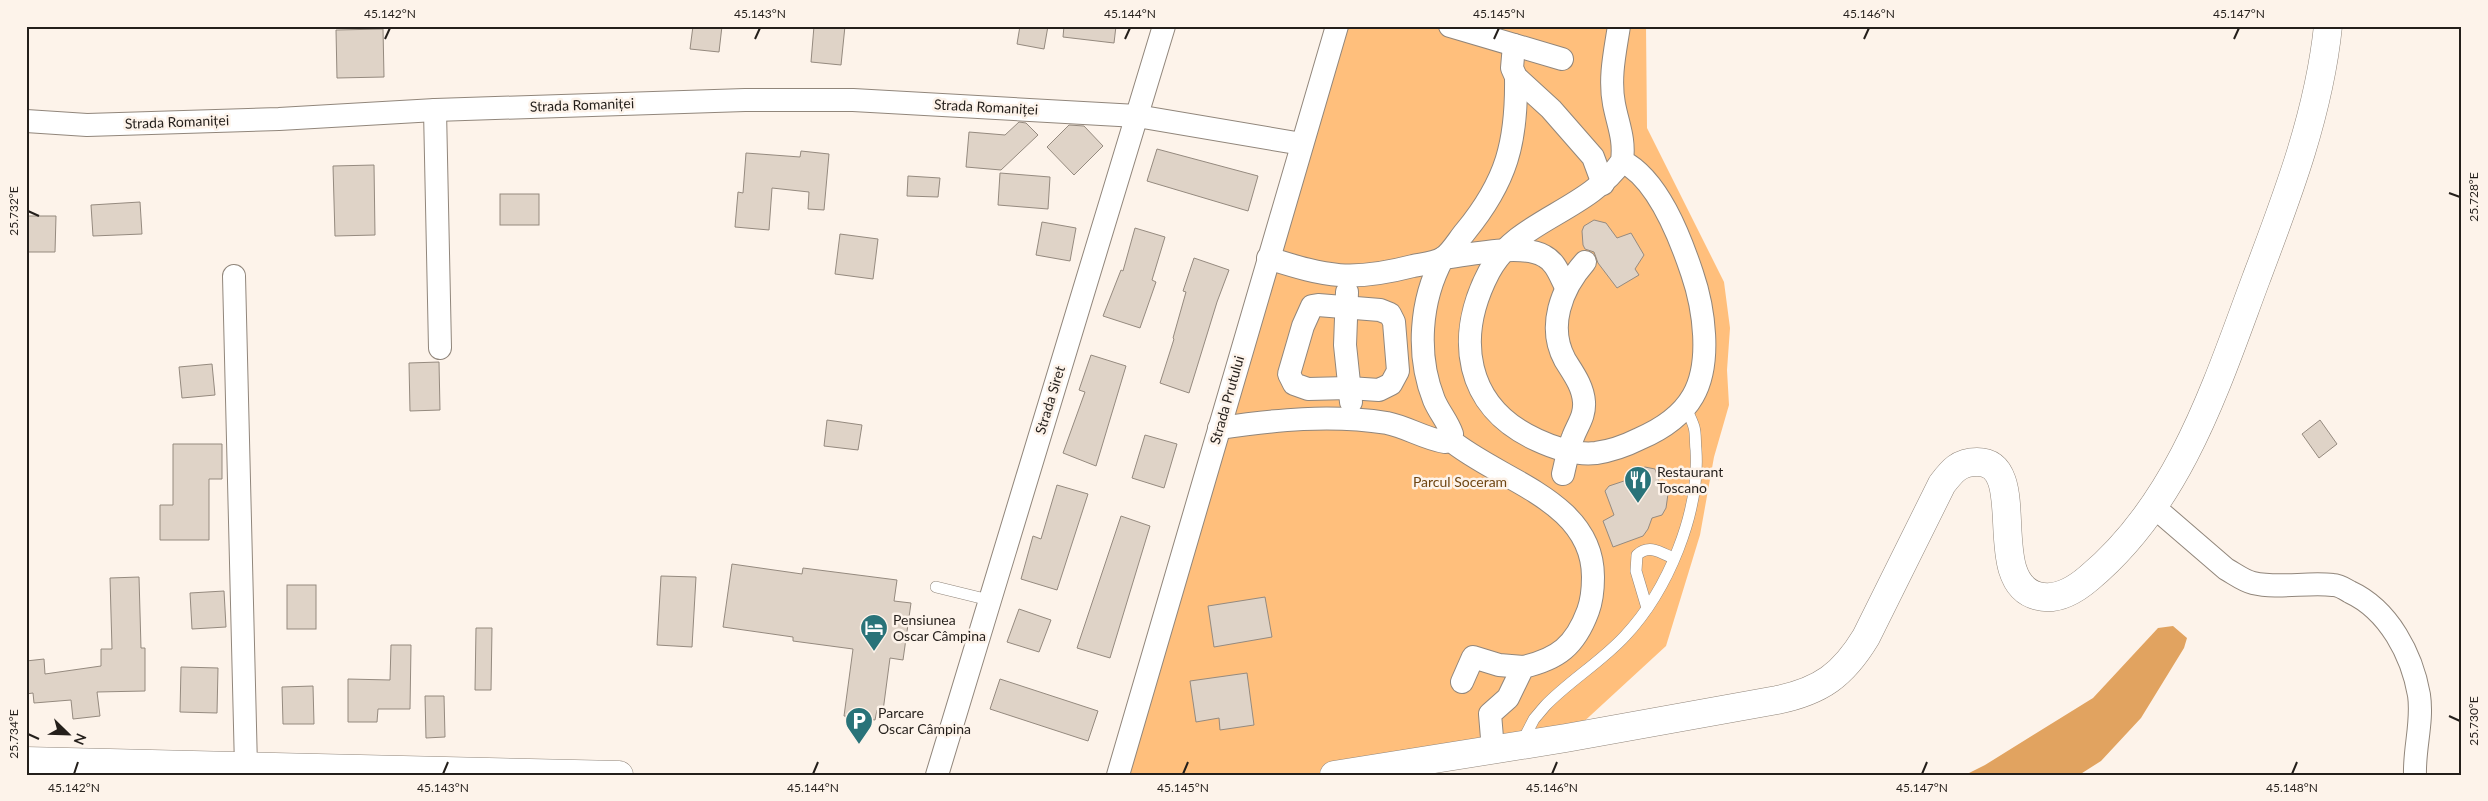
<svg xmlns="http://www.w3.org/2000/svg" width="2488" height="801" viewBox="0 0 2488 801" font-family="Lato,sans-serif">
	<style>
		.green { fill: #ffbf7c }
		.forest { fill: #e1a360 }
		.building { fill: #dfd3c7; stroke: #958a7f }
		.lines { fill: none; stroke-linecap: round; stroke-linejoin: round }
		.lane-casing { stroke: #91867b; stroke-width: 12 }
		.street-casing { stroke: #91867b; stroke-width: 24 }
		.secondary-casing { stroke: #91867b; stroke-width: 29 }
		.lane { stroke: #fff; stroke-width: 11 }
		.street { stroke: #fff; stroke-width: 22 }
		.secondary { stroke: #fff; stroke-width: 28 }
		.ticks { fill: none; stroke: #241f1b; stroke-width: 2 }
		.labels { text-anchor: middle; stroke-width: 5; stroke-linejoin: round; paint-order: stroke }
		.street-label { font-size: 14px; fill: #241f1b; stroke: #fdf3ea }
		.poi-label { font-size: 14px; fill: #241f1b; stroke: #fdf3ea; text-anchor: start }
		.park-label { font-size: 14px; fill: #6f4613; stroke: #fdf3ea }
		.neatline { fill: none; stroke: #241f1b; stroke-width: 2 }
		.ticks-label { font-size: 12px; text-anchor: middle; fill: #241f1b }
	</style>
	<rect width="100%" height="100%" fill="#fdf3ea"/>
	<path class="green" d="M1339,26h307l1,102 77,154 6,46 -3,42 2,35 -15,52 -14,78 -34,111 -100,92 -232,37h-215z"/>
	<path class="forest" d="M2173,626l14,12 -3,10 -43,70 -40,43 -22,14h-114l20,-10 108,-67 65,-70z"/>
	<g class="building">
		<path d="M693,26h29l-3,26 -29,-3z"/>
		<path d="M814,26h31l-4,39 -30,-3z"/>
		<path d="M1020,26h28l-4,23 -27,-5z"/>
		<path d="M1064,26h52l-2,17 -51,-6z"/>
		<path d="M383,29l1,48 -47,1 -1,-48z"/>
		<path d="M1019,122l7,1 12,12 -37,35 -35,-3 3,-35 36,3z"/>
		<path d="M1069,125l15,1 19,20 -29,29 -27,-28z"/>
		<path d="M1157,149l101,27 -10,35 -101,-30z"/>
		<path d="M801,151l28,3 -5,56 -16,-1 1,-17 -37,-4 -3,42 -34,-3 3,-35 5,1 3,-40 54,4z"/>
		<path d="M374,165l1,70 -40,1 -2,-70z"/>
		<path d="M1000,173l50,4 -2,32 -50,-4z"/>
		<path d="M908,176l32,2 -2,19 -31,-1z"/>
		<rect x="500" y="194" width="39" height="31"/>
		<path d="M140,202l2,32 -49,2 -2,-31z"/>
		<path d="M26,216h30l-1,36h-29z"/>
		<path d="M1594,220l12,3 11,15 14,-5 13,22 -9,14 4,6 -22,13 -19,-25 -4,-11 -9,-3 -2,-4 -1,-14 2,-5z"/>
		<path d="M1042,222l34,6 -6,33 -34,-6z"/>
		<path d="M1135,228l30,9 -13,43 4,2 -16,46 -37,-12 18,-46 2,1z"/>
		<path d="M840,234l38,5 -5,40 -38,-5z"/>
		<path d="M1194,258l35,12 -12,32 -28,91 -29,-10 14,-44 -1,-1 13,-46 -3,-1z"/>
		<path d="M1091,355l35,11 -30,100 -33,-13 22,-61 -6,-2z"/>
		<path d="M439,362l1,48 -30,1 -1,-48z"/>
		<path d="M212,364l3,31 -33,3 -3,-31z"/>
		<path d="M827,420l35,5 -4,25 -34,-4z"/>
		<path d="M2320,420l17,24 -18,14 -17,-24z"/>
		<path d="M1145,435l32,9 -13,44 -32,-10z"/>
		<path d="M173,444h49v35h-13v61h-49v-35h13z"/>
		<path d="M1645,467l10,2 5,16 6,2 2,7 -2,14 -4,7 -10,3 -4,11 -5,7 -30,11 -10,-26 11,-6 -9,-24 4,-5 27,-9 4,-8z"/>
		<path d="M1057,485l31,9 -31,96 -36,-11 12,-43 8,3z"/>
		<path d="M1121,516l29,10 -40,132 -33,-10z"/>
		<path d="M732,564l70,10 1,-6 94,12 -3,21 17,2 -8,57 -13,-2 -7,53 -6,-1 -2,10 -31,-4 9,-67 -60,-8v-4l-70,-10z"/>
		<path d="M661,576l35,1 -4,70 -35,-2z"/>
		<path d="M139,577l2,71h4v43l-48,1 3,24 -27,3 -2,-19 -37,3 -1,-10 -7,1v-33l18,-2 1,15 56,-8v-17h11l-2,-71z"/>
		<rect x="287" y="585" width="29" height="44"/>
		<path d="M224,591l2,36 -34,2 -2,-36z"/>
		<path d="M1265,597l7,40 -58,10 -6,-41z"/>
		<path d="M1019,609l32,11 -12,32 -32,-10z"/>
		<path d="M476,628h16l-1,62h-16z"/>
		<path d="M391,645h20l-1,64h-32l-1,13h-29v-43l42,1z"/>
		<path d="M181,667l37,1 -1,45 -37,-1z"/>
		<path d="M1247,673l7,52 -34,5 -1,-12 -23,4 -6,-41z"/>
		<path d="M1000,679l98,32 -10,30 -98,-32z"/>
		<path d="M313,686l1,38h-31l-1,-37z"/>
		<path d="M425,696h19l1,41 -19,1z"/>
	</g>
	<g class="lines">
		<defs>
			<g id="lane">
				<path d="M936,587l53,13"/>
				<path d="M1647,608l-11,-37 1,-16c12,-11 23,-3 36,3"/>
				<path d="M1521,744l13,-25 11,-13c24,-25 56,-44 80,-70 43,-46 75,-123 71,-186 -1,-8 0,-16 -2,-23 -2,-7 -6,-14 -9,-21"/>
			</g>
			<g id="street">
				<path d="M1450,26l112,33"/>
				<path d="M1619,26c-4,26 -10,52 -5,78 4,21 11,35 8,57 -35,51 -106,59 -133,111 -34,65 -25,135 48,168 17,8 40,15 59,13 14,-2 31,-8 43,-14 21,-9 42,-22 54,-43 19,-33 11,-88 -1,-123 -12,-36 -34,-94 -70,-112"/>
				<path d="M1514,45l-2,23 4,9 35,32 42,48 10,27"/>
				<path d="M435,110l5,238"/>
				<path d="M26,121l61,4 192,-6 156,-9 310,-10h108l284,16 165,28"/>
				<path d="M1268,258c60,19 83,24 145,8 9,-2 22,-3 30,-8 8,-5 16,-19 22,-26 42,-51 52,-90 51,-155"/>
				<path d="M234,276l12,491"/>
				<path d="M1347,292l-2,53 6,57"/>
				<path d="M1318,305l62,5 10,4 4,8 4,49 -7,13 -12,6 -30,-2 -41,1 -14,-5 -5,-10 14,-48 9,-20z"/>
				<path d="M1219,428c56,-8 111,-14 168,-5 20,4 38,16 58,19l7,-8c-4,-12 -13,-22 -18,-34 -18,-45 -14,-100 9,-142 26,-3 79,-15 101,-2 12,6 16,20 22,31"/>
				<path d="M1449,439c50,42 144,61 144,138 0,12 -1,23 -5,34 -13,35 -30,48 -65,56l-15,31 -18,16 3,36"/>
				<path d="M1563,474c3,-12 5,-25 10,-37 5,-13 12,-21 11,-35 -1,-16 -11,-29 -19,-42 -18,-33 -4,-71 20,-98"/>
				<path d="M2154,507l72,62c9,5 18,12 27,14 25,6 54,-1 80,2 6,0 12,4 17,7 39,18 62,63 69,103 4,27 -5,53 -4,80"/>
				<path d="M1462,682l11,-25 26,8 24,2"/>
				<path d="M937,775l227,-749"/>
				<path d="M1118,775l219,-749"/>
			</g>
			<g id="secondary">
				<path d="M26,761l593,14"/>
				<path d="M1334,775l232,-37 211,-38c44,-9 66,-25 89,-63l76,-153c10,-13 17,-22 35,-22 55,0 5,120 61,134 19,5 37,-6 51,-18 91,-76 127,-192 167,-299 31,-82 63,-165 72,-253"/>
			</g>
		</defs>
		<use href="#lane" class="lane-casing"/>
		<use href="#street" class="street-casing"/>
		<use href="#secondary" class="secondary-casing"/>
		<use href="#lane" class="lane"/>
		<use href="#street" class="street"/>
		<use href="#secondary" class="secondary"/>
	</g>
	<path class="ticks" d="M385,39l5,-11M755,39l5,-11M1125,39l5,-11M1494,39l5,-11M1864,39l5,-11M2234,39l5,-11M2449,193l11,4M28,211l11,5M2449,716l11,5M28,734l11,5M74,774l4,-12M443,774l5,-12M813,774l5,-12M1183,774l5,-12M1552,774l5,-12M1922,774l5,-12M2292,774l5,-12"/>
	<defs>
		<symbol id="restaurant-pin" viewBox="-11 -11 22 30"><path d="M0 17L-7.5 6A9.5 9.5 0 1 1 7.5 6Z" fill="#297379" stroke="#fdf3ea"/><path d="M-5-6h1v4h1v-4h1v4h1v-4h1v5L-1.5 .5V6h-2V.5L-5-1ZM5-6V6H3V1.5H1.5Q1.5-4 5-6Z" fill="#fff"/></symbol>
		<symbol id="hotel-pin" viewBox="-11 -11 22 30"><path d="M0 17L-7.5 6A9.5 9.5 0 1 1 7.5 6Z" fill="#297379" stroke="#fdf3ea"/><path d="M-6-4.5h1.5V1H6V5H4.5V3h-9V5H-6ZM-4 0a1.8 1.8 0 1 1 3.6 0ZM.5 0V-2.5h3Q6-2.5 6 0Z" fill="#fff"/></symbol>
		<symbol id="parking-pin" viewBox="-11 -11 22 30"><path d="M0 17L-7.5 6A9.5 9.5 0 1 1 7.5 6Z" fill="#297379" stroke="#fdf3ea"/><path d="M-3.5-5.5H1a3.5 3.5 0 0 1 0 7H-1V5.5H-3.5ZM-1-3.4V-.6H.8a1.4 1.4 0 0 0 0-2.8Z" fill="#fff"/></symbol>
	</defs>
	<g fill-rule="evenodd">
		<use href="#restaurant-pin" x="1622" y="464" width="32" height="43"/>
		<use href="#hotel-pin" x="858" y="612" width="32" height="43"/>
		<use href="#parking-pin" x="843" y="705" width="32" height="43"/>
	</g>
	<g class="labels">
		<g class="street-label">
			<text transform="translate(582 105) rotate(-2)" y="5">Strada Romaniței</text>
			<text transform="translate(986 107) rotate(3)" y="5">Strada Romaniței</text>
			<text transform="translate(177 122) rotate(-2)" y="5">Strada Romaniței</text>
			<text transform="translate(1050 400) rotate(-73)" y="5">Strada Siret</text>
			<text transform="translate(1227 400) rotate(-74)" y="5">Strada Prutului</text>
		</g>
		<g class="poi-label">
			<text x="1657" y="477">Restaurant<tspan x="1657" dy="16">Toscano</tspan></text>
			<text x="893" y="625">Pensiunea<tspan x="893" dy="16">Oscar Câmpina</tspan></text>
			<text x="878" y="718">Parcare<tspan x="878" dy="16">Oscar Câmpina</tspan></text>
		</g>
		<g class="park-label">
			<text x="1460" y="487">Parcul Soceram</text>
		</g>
	</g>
	<rect width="2488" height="801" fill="none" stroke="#fdf3ea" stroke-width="55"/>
	<g transform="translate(68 734) rotate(113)" stroke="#fdf3ea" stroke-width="4" paint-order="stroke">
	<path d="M0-4L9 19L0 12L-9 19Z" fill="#241f1b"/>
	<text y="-8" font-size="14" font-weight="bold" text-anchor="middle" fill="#241f1b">N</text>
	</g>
	<rect x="28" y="28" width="2432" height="746" class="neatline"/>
	<g class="ticks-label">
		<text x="390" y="18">45.142°N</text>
		<text x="760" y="18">45.143°N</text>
		<text x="1130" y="18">45.144°N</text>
		<text x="1499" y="18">45.145°N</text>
		<text x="1869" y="18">45.146°N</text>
		<text x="2239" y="18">45.147°N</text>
		<text transform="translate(2474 197) rotate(-90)" y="4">25.728°E</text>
		<text transform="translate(14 211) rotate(-90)" y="4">25.732°E</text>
		<text transform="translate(2474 721) rotate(-90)" y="4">25.730°E</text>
		<text transform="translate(14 734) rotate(-90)" y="4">25.734°E</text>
		<text x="74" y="792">45.142°N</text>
		<text x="443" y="792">45.143°N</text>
		<text x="813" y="792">45.144°N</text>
		<text x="1183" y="792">45.145°N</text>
		<text x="1552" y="792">45.146°N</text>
		<text x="1922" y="792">45.147°N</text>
		<text x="2292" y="792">45.148°N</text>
	</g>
</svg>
